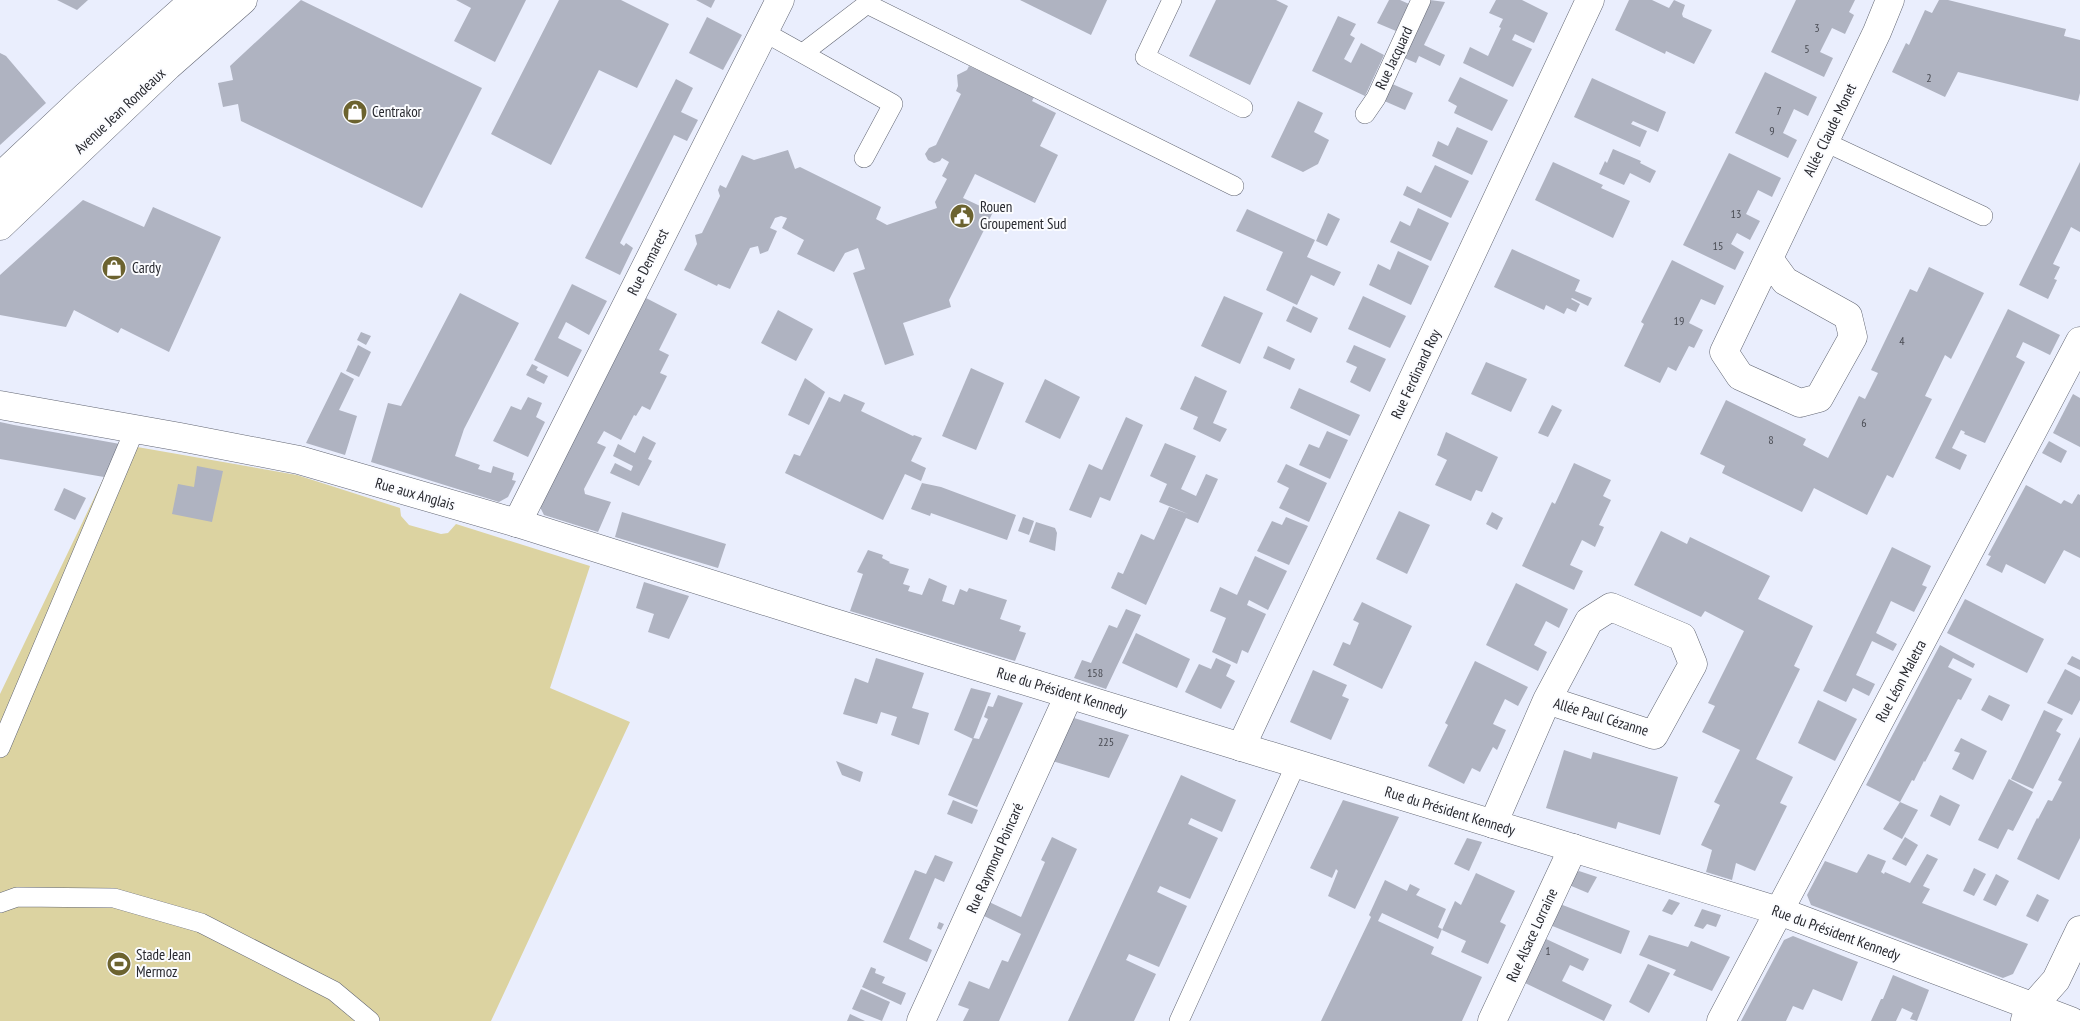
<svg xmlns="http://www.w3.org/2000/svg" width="2080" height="1021" viewBox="0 0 2080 1021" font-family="'PT Sans Narrow',sans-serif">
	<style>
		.green { fill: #dcd3a1 }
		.building { fill: #afb3c1 }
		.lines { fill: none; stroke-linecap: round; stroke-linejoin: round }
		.lane-casing { stroke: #626673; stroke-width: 20 }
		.street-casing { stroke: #626673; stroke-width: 29 }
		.secondary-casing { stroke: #626673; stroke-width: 29 }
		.lane { stroke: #fff; stroke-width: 19 }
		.street { stroke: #fff; stroke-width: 28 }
		.secondary { stroke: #fff; stroke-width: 28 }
		.labels { text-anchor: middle; stroke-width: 4; stroke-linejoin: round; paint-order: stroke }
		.number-label { font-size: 12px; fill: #4a4c54 }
		.street-label { font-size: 15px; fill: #28292f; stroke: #fbfcff }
		.poi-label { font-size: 15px; fill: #28292f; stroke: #fbfcff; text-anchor: start }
	</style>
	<rect width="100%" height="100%" fill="#eaeefd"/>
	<path class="green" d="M120,444l177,31 103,33 1,8 8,9 32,9 7,-1 8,-9 134,42 -40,122 80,34 -139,299h-491v-327z"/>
	<g class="building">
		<path d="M57,0h31l-11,10z"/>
		<path d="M301,0l181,88 -60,120 -181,-87 -3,-17 -15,3 -5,-24 15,-3 -3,-14z"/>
		<path d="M456,0h70l-31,62 -41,-21 17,-33z"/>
		<path d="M559,0h62l48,24 -32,64 -38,-18 -48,95 -60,-31z"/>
		<path d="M696,0h19l-4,8z"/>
		<path d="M1020,0h87l-16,35z"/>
		<path d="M1216,0h60l12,6 -38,79 -61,-29z"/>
		<path d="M1389,0h11l9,4 -13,27 -19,-8z"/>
		<path d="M1430,0l15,2 -21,43 21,10 -5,11 -21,-10 -3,7 -14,-6z"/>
		<path d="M1496,0h26l26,13 -14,30 -19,-9 -3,6 20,9 -19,38 -50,-24 7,-16 18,9 13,-28 -2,-1 4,-8 -14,-6z"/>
		<path d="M1629,0h23l17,8 5,-8 11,5 -3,9 1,3 29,13 -18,34 -28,-13 -1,3 -50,-24z"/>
		<path d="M1796,0h59l-6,12 5,3 -9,19 -13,-6 -12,24 13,6 -9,19 -53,-25z"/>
		<path d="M1939,0h9l118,29 -2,7 16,4v53l-2,8 -120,-29 -13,25 -53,-25 14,-29 3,2 16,-35 7,3z"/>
		<path d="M1338,16l18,8 -6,11 5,3 -11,21 7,4 10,-20 23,12 -19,41 -53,-25z"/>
		<path d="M707,17l35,18 -19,35 -34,-17z"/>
		<path d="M0,53l6,3 40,47 -46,42z"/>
		<path d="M969,66l65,31 -2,4 24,12 -16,33 18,9 -23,48 -60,-29 -12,24 30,14 -44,88 2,7 -48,16 11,32 -29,10 -32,-92 12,-4 -7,-21 -13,5 -11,19 -37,-18 7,-14 -22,-12 5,-10 -6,-2 -6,2 -5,10 7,3 -9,20 -8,3 -2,-8 -8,2 -20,41 -12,-5 -1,2 -33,-16 13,-26 -2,-9 7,-2 18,-37 -2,-6 2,-5 6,3 16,-33 12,5 34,-10 7,19 5,-2 81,40 -5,12 11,6 50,-17 -2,-6 12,-23 -5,-3 7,-14 -7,-4 -2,3 -6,2 -6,-3 -3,-6 4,-6 7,-3 25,-51 -5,-3 2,-5 -1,-11 10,-5z"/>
		<path d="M1765,72l52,25 -9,19 -14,-7 -11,24 14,7 -9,18 -53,-25z"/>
		<path d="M1460,77l48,23 -16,31 -38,-18 3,-7 -9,-5z"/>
		<path d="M1592,78l74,34 -8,20 -25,-11 -2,3 16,7 -7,16 -66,-30z"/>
		<path d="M676,79l17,9 -12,24 17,8 -11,21 -13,-6 -54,108 4,3 2,-3 7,5 -13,27 -35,-17z"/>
		<path d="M1390,83l23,10 -8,17 -23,-10z"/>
		<path d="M1298,101l25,12 -9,19 15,8 -11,24 -15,8 -32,-15z"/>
		<path d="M1457,127l31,14 -16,34 -40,-19 6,-15 10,5z"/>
		<path d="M1613,149l28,12 -1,2 16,8 -6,12 -20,-10 -6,12 -25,-11 6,-13 2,2z"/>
		<path d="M1729,153l52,25 -9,19 -14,-7 -12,24 14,7 -10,19 -13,-7 -6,11 13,8 -9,18 -52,-25z"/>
		<path d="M1553,162l50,23 -2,3 29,13 -17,37 -78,-38z"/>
		<path d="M2080,162v70l-9,-5 -18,37 7,3 -6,12 3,1 -9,19 -29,-14z"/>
		<path d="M1435,165l34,16 -18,37 -48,-23 4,-9 14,7z"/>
		<path d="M83,200l61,27 9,-20 68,30 -52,115 -48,-24 -3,5 -44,-23 -8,17 -66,-12v-40z"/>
		<path d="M1418,208l31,15 -18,38 -41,-19 10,-21 10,5z"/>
		<path d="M1247,209l68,31 -8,17 34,15 -7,14 -23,-11 -14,30 -31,-15 17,-38 -47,-21z"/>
		<path d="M1328,213l12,6 -13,27 -11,-5z"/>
		<path d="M1512,249l68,31 -5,11 17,7 -4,8 -16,-8 -1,1 9,5 -4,8 -9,-4 -3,6 -18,-9 -2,5 -50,-23z"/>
		<path d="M1398,251l31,15 -18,39 -42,-20 9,-21 12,6z"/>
		<path d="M1672,260l52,26 -9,19 -14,-6 -12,24 14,7 -9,18 -5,-2 -13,25 -8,-4 -8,16 -36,-17 20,-42 -3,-2z"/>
		<path d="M1929,267l55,26 -33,66 -6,-4 -20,41 7,3 -39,79 -6,-3 -20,40 -53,-27 -12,24 -80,-39 3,-7 -25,-12 26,-54 80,39 -3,6 25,13 31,-62 6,3 13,-26 -7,-3 39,-81 7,3z"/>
		<path d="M572,284l35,17 -18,34 -23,-13 -8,16 24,12 -14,27 -34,-17z"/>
		<path d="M460,293l59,30 -55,106 -9,27 25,9 -2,4 13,4 2,-7 21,7 -2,7 4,1 -8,16 -9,5 -128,-40 17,-59 13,3z"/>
		<path d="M1224,296l39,17 -23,51 -39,-18z"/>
		<path d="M1363,296l43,20 -16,32 -42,-19z"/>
		<path d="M646,298l31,16 -18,36 10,5 -9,18 7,3 -17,34 -8,-4 -6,10 -2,-1 -13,25 -17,-9 -7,12 9,4 -22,42 1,5 26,8 -13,30 -54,-17 -4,-8z"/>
		<path d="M1293,306l25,12 -7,15 -25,-12z"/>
		<path d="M2008,309l52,26 -10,20 -27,-13 -7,15 9,5 -40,81 -21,-9 1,-2 -4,-2 -9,18 15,7 -7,15 -25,-12z"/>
		<path d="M778,310l35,19 -17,32 -35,-18z"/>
		<path d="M361,332l10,4 -5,9 -9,-5z"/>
		<path d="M358,345l13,7 -12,25 -13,-6z"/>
		<path d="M1354,345l32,14 -16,33 -20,-10 7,-15 -11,-5z"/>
		<path d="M1268,346l27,13 -5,11 -27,-12z"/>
		<path d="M1486,362l41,17 -16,33 -40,-18z"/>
		<path d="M532,364l6,3 -2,3 12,6 -4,8 -18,-9z"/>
		<path d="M971,368l33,15 -28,67 -34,-14z"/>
		<path d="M341,372l13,7 -15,31 18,6 -12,39 -39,-12z"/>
		<path d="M1195,376l32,15 -14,32 14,6 -7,13 -27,-13 5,-12 -18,-8z"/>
		<path d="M805,378l20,14 -16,33 -21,-10z"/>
		<path d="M1045,379l35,18 -20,42 -35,-17z"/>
		<path d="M1299,388l61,27 -10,21 -60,-28z"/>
		<path d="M844,394l21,9 -4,8 52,25 1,-1 8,3 -11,23 15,7 -5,13 -16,-7 -22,46 -98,-47 9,-19 6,2 29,-59 11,5z"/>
		<path d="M2073,394l7,4v49l-27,-14z"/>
		<path d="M528,397l14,6 -6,14 9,5 -17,35 -35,-16 18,-35 10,4z"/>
		<path d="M1552,405l10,5 -14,27 -10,-4z"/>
		<path d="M1126,417l17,8 -33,76 -10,-4 -9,21 -22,-8 20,-46 13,6z"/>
		<path d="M0,422l14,3 106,19 -16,33 -104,-18z"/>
		<path d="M1327,431l21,9 -18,39 -31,-14 10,-21 10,4z"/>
		<path d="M1446,432l52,25 -16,35 -6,-2 -5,11 -36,-16 12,-25 -10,-5z"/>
		<path d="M643,436l13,7 -8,16 4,2 -13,25 -29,-13 5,-10 16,8 2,-5 -20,-10 5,-12 17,9z"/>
		<path d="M2049,441l18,10 -6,12 -19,-10z"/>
		<path d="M1165,443l31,13 -15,33 15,7 10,-22 12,5 -20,44 -12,-5 -40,87 -35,-17 7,-16 5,2 18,-40 13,6 15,-33 19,7 -29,-12 8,-18 -17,-8z"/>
		<path d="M1574,463l37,17 -8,16 8,4 -12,25 5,2 -9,20 -13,-7 -12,25 13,6 -9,19 -52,-24 30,-64 3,2z"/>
		<path d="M1286,464l41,19 -18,39 -30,-14 10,-20 -12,-6z"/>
		<path d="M197,466l26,5 -11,51 -40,-8 6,-30 16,3z"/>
		<path d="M922,483l19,4 75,28 -9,25 -76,-27 -1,3 -19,-7z"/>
		<path d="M2026,485l35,19 3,-4 8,4 6,-10 2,1v63l-16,-8 -19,34 -39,-20 -4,9 -16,-8 5,-9 -3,-1z"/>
		<path d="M64,488l22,10 -11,22 -21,-10z"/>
		<path d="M1399,511l31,14 -23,49 -31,-15z"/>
		<path d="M622,512l104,32 -8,24 -103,-31z"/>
		<path d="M1492,512l11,6 -6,12 -11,-6z"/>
		<path d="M1023,517l11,4 -5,14 -11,-4z"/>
		<path d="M1286,517l22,9 -19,39 -32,-14 15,-30 10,4z"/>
		<path d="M1036,522l19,6 2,5 -2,18 -26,-9z"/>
		<path d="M1661,531l26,13 3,-7 80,39 -12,23 55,27 -19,40 6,3 -44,90 37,18 -13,26 7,3 -32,65 -19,-8 -4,17 -26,-8 6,-22 -11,-5 19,-40 -6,-3 26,-52 -38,-18 13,-26 -7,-3 36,-72 -39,-20 -4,6 -67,-32z"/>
		<path d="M1892,547l39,19 -9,19 5,2 -13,25 -23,-11 -15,32 21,11 -4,7 -21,-10 -16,34 19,9 -6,12 -16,-8 -7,14 -23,-11z"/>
		<path d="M868,550l15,5 -1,3 8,4 -1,1 20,6 -6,15 7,2 -2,5 14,4 7,-17 18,8 -5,15 12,4 6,-16 7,3 2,-4 38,12 -7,19 21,7 -2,5 7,2 -11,28 -165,-50 13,-37 -6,-2z"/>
		<path d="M1255,556l32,15 -19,39 -19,-10 -2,5 19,9 -18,39 -6,-3 -5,14 -25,-12 14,-34 -16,-7 10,-24 17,8z"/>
		<path d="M644,582l45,14 -20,43 -21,-7 6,-18 -18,-6z"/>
		<path d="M1516,583l52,26 -9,19 -13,-7 -12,24 13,7 -9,19 -52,-26z"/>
		<path d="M1965,599l79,40 -17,34 -80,-40z"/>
		<path d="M1362,602l50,24 -30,63 -49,-24 10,-23 7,3 9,-22 -6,-3z"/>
		<path d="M1126,609l15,6 -35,74 -32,-11 8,-18 9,3 18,-38 8,3z"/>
		<path d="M1136,633l54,26 -13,29 -55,-25z"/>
		<path d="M1940,645l35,19 -2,4 -20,-10 -5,9 24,12 -11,21 -3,-1 -33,63 -1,-1 -10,20 -2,-1 -12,22 18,8 -16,29 -19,-10 17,-27 -34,-17z"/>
		<path d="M2072,656l8,4v10l-13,-6z"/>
		<path d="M876,658l48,15 -12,35 17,5 -10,32 -28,-10 6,-18 -16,-5 -4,12 -34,-10 12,-36 13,5z"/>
		<path d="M1216,658l15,7 -5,11 9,5 -14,28 -36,-17 14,-28 12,5z"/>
		<path d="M1475,661l53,26 -10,19 -13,-7 -12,25 13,6 -9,20 -4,-3 -13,25 -8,-4 -8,16 -36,-18 20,-41 -3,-2z"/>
		<path d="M2065,669l15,8v23l-8,15 -25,-12z"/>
		<path d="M1313,670l34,15 -5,11 7,3 -18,41 -41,-18z"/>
		<path d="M971,688l20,5 -18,46 -19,-9z"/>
		<path d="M998,695l25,8 -46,104 -29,-12 25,-57 6,1 9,-20 -4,-2 4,-11 5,1z"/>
		<path d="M1989,695l21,10 -8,16 -21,-11z"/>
		<path d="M1818,700l39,19 -22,42 -37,-18z"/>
		<path d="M2044,710l19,9 -7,12 5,3 -28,55 -22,-10z"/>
		<path d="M1074,718l55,17 -20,43 -60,-18 16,-36z"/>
		<path d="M2080,737v101l-21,42 -42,-21 20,-41 1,1 10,-19 4,1 10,-19 -4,-2z"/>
		<path d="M1961,738l26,13 -14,29 -21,-11 8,-16 -6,-2z"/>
		<path d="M1564,750l27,9 2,-7 85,25 -18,58 -42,-13 -2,7 -70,-21z"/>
		<path d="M836,761l27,11 -3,10 -18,-7z"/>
		<path d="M1181,775l55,25 -14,32 -31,-14 -3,6 30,14 -28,61 -30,-13 -3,6 30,14 -28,61 -30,-13 -3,6 30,14 -22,47h-66z"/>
		<path d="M2009,779l24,13 -20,39 -5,-2 -10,20 -20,-9z"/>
		<path d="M1940,795l20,10 -10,21 -20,-10z"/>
		<path d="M953,800l25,10 -6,14 -25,-10z"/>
		<path d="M1343,800l56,17 -44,92 -27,-13 10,-25 -2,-2 -4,9 -22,-10z"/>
		<path d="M1052,837l25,12 -78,172h-36l6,-12 -11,-4 11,-24 20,8 13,-29 6,2 13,-28 -41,-20 7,-13 34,16 24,-55 -4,-2z"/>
		<path d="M1905,837l13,8 -12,21 -14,-7z"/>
		<path d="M1467,838l15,4 -13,29 -15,-7z"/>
		<path d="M1868,854l18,7 -5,11 3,2 1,-2 25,11 17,-29 11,5 -15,27 7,3 -8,14 106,41 -15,30 -10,4 -192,-73 -4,-10 18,-34 32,12z"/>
		<path d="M935,855l18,7 -9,20 -9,-4 -26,61 23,11 -5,12 -44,-20 32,-72 11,4z"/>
		<path d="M1974,868l12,6 -12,22 -11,-5z"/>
		<path d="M1579,871l18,6 -9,16 -19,-8 5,-11z"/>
		<path d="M1476,873l39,18 -15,31 6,3 -18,39 -27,-12 5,-11 -24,-11 13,-29 6,4z"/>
		<path d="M1996,874l13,7 -13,25 -13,-6z"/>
		<path d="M1385,880l22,11 3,-7 10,5 -4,6 30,14 -8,18 4,2 -4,10 -56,-26 -4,8 56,26 -3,7 51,23 -20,44h-141l50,-104 -2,-2z"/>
		<path d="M2037,894l12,6 -11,22 -12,-6z"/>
		<path d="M1669,899l11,4 -8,12 -10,-4z"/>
		<path d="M1560,904l70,27 -9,23 -71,-29z"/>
		<path d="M1702,909l19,6 -5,12 -9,-3 -4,5 -9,-3z"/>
		<path d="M939,922l5,2 -3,6 -4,-2z"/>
		<path d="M1649,935l39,12 3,-6 39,16 -18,34 -39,-16 3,-5 -37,-15z"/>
		<path d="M1793,936l65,26 -16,39 -29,-12 -10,21 -10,-4 -7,15h-45l43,-81z"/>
		<path d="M1544,938l45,21 -6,12 -13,-6 -8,16 50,24 -8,16 -81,-39z"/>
		<path d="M1648,964l22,9 -21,40 -20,-11z"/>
		<path d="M871,967l5,2 -1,4 10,4 -3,6 24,10 -5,12 -39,-18z"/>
		<path d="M1893,975l36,15 -12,31 -7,-2 3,-6 -11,-5 -6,13h-25l10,-22h2z"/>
		<path d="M861,989l29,13 -8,19 -30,-12z"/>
		<path d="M850,1014l15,7h-18z"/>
	</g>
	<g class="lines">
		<defs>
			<g id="lane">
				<path d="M1172,0l-27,57 98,51"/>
				<path d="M764,32l129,72 -29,54"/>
				<path d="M803,53l64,-49 367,182"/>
				<path d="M1365,114l11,-16 45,-98"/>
				<path d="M1825,142l158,74"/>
				<path d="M0,201l219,-201"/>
				<path d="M0,748l135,-319"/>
				<path d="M0,903l17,-6 97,1 87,25 133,68 36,30"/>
				<path d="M1179,1021l117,-257"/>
			</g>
			<g id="street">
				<path d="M1769,259l16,22 63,35 5,21 -34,61 -19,5 -60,-27 -16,-24 153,-320 13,-32"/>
				<path d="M0,405l180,32 119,23 218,63 305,96 957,292 292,110"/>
				<path d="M517,523l263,-523"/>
				<path d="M1241,747l349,-747"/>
				<path d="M1493,824l54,-124 107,35 39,-71 -11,-27 -71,-30 -22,14 -42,79"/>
				<path d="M2025,1020l8,-14 23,-26 24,-50"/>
				<path d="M921,1021l148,-326"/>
				<path d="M1492,1021l81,-173"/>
				<path d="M1721,1021l359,-680"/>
			</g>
			<g id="secondary">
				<path d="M0,177l86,-81 108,-96"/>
				<path d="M0,226l168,-160 75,-66"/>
			</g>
		</defs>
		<use href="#lane" class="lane-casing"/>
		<use href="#street" class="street-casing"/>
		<use href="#secondary" class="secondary-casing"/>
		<use href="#lane" class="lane"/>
		<use href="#street" class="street"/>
		<use href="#secondary" class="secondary"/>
	</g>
	<defs>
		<symbol id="shop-disc" viewBox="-11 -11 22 22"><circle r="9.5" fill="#6c632f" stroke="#fbfcff"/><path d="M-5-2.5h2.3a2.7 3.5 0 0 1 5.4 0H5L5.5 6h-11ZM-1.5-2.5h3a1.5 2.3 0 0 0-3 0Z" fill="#fff"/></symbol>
		<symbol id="civic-disc" viewBox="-11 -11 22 22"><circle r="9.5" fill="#6c632f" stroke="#fbfcff"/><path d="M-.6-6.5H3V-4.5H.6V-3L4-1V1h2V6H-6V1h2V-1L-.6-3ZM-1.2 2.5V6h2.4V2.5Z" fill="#fff"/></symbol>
		<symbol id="stadium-disc" viewBox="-11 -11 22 22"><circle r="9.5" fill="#6c632f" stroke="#fbfcff"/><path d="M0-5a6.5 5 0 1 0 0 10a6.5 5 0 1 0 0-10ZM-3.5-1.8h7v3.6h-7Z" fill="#fff"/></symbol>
	</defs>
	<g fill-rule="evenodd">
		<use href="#shop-disc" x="341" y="98" width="28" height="28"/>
		<use href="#civic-disc" x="948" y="202" width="28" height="28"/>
		<use href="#shop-disc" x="100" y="254" width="28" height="28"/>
		<use href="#stadium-disc" x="105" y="950" width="28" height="28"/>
	</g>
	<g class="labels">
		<g class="number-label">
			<text x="1817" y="32">3</text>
			<text x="1807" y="53">5</text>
			<text x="1929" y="82">2</text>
			<text x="1779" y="115">7</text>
			<text x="1772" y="135">9</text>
			<text x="1736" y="218">13</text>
			<text x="1718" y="250">15</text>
			<text x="1679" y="325">19</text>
			<text x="1902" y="345">4</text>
			<text x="1864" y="427">6</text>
			<text x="1771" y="444">8</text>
			<text x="1095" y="677">158</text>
			<text x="1106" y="746">225</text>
			<text x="1548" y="955">1</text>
		</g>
		<g class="street-label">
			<text transform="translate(1394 58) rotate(-65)" y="5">Rue Jacquard</text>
			<text transform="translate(120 111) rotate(-43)" y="5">Avenue Jean Rondeaux</text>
			<text transform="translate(1830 130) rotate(-64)" y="5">Allée Claude Monet</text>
			<text transform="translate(648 262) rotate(-63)" y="5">Rue Demarest</text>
			<text transform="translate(1416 374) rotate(-65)" y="5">Rue Ferdinand Roy</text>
			<text transform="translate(415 494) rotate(16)" y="5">Rue aux Anglais</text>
			<text transform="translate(1901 681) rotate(-62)" y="5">Rue Léon Maletra</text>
			<text transform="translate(1062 692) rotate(17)" y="5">Rue du Président Kennedy</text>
			<text transform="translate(1601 717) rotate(17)" y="5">Allée Paul Cézanne</text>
			<text transform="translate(1450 811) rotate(17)" y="5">Rue du Président Kennedy</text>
			<text transform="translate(995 858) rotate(-66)" y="5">Rue Raymond Poincaré</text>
			<text transform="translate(1836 933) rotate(20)" y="5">Rue du Président Kennedy</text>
			<text transform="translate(1532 935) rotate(-65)" y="5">Rue Alsace Lorraine</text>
		</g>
		<g class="poi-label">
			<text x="372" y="117">Centrakor</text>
			<text x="980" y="212">Rouen<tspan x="980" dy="17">Groupement Sud</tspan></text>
			<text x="132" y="273">Cardy</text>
			<text x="136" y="960">Stade Jean<tspan x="136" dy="17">Mermoz</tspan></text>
		</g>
	</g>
</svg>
